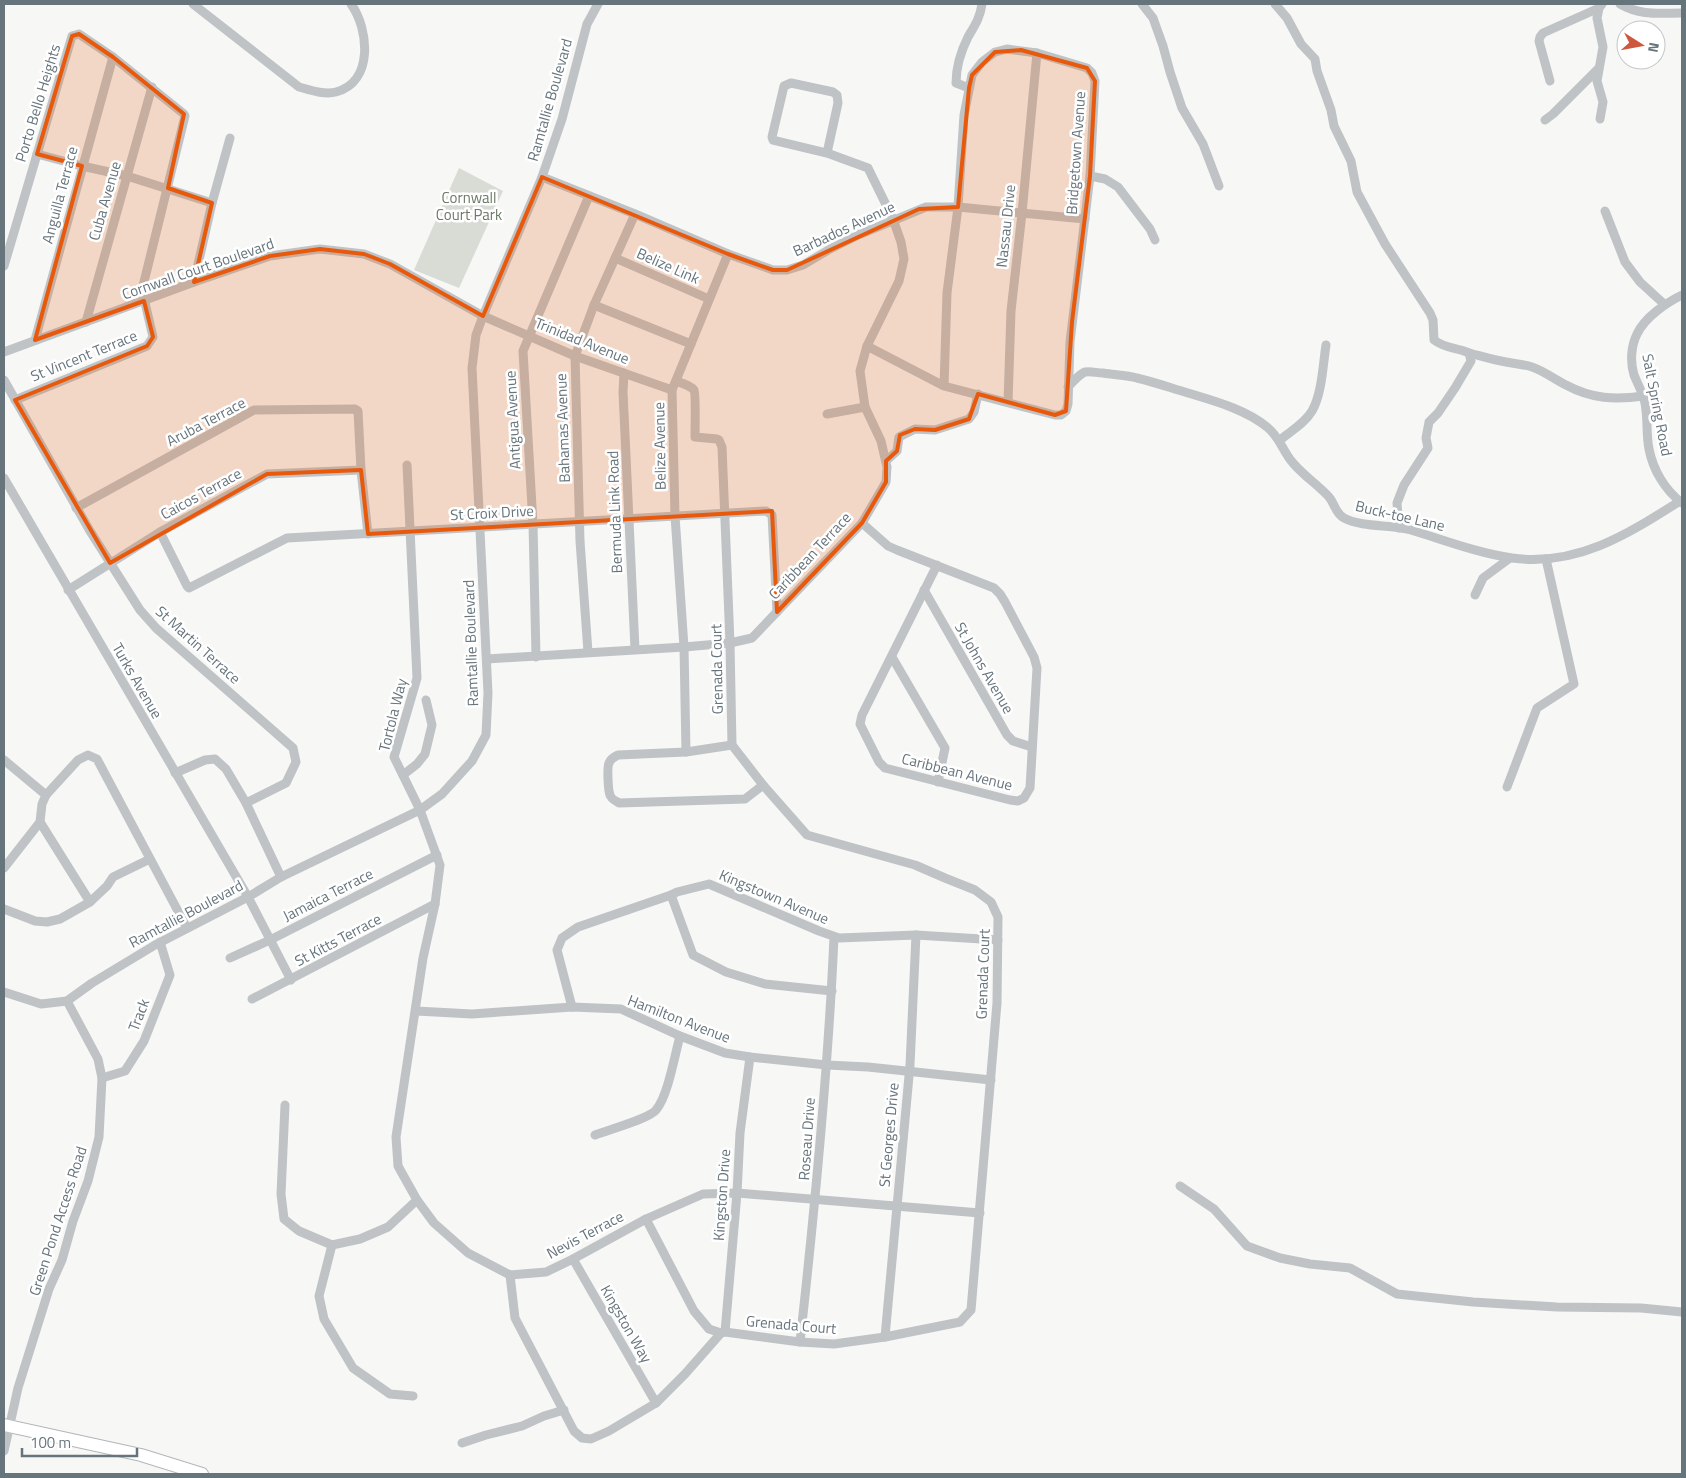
<svg xmlns="http://www.w3.org/2000/svg" width="1686" height="1478" viewBox="0 0 1686 1478" font-family="'Titillium Web',sans-serif">
	<style>
		.green { fill: #d8dcd5 }
		.lines { fill: none; stroke-linecap: round; stroke-linejoin: round }
		.highway-casing { stroke: #b3b6b9; stroke-width: 14 }
		.minor { stroke: #bfc3c6; stroke-width: 9 }
		.highway { stroke: #fff; stroke-width: 12 }
		.marked { fill: #e8590c; fill-opacity: 0.2; stroke: #e8590c; stroke-width: 4; stroke-linejoin: round }
		.labels { text-anchor: middle; stroke-width: 5; stroke-linejoin: round; paint-order: stroke }
		.street-label { font-size: 15px; fill: #66747c; stroke: #fff }
		.park-label { font-size: 15px; fill: #6d7a68; stroke: #fff }
	</style>
	<rect width="100%" height="100%" fill="#f7f7f5"/>
	<path class="green" d="M459,168l44,23 -44,97 -45,-18z"/>
	<g class="lines">
		<defs>
			<path id="highway" d="M4,1425l137,30 61,19"/>
		</defs>
		<use href="#highway" class="highway-casing"/>
		<g class="minor">
			<path d="M193,4l106,83c11,3 25,8 37,5 38,-10 33,-63 15,-88"/>
			<path d="M1142,4l11,14 10,28 7,26 12,36 21,36 16,42"/>
			<path d="M1275,4l12,14 14,26 14,15 2,12 14,39 3,16 17,35 6,31 28,52 45,69 3,7 1,20c12,9 21,7 35,13l2,8 -16,27 -17,25 -9,9 -3,16 2,10 -24,37 -7,18 2,25"/>
			<path d="M1620,4c21,12 39,9 62,9"/>
			<path d="M1550,81l-11,-40 1,-4 3,-4 56,-25"/>
			<path d="M969,88l-13,-5c0,-16 5,-32 12,-46 7,-12 12,-19 14,-33"/>
			<path d="M1600,119l3,-17 -6,-21 6,-34 -6,-29 2,-10 3,-4"/>
			<path d="M1545,120l8,-6 46,-46"/>
			<path d="M37,154l45,12 45,10 85,27"/>
			<path d="M1090,176l15,3 13,8 32,42 5,11"/>
			<path d="M542,177l93,37 93,40 45,16h14l16,-5 27,-16 28,-14 68,-28h32l127,12"/>
			<path d="M1605,211l20,51 15,20 24,22"/>
			<path d="M728,254l-56,136 3,126 9,131 2,105 -68,3c-4,2 -7,3 -9,8 -2,4 -1,27 1,32 1,4 6,6 9,8l126,-4 18,-14"/>
			<path d="M615,258l94,41"/>
			<path d="M4,266l68,-230 7,-2 34,23 71,57 1,2 -43,174 11,47 -6,9 -132,54"/>
			<path d="M194,282l18,-79 18,-65"/>
			<path d="M1682,295c-16,8 -37,22 -45,39 -6,12 -7,28 -3,41 4,10 9,18 11,28 3,16 1,31 4,46 4,21 16,41 33,54"/>
			<path d="M594,305l97,39"/>
			<path d="M86,322l66,-235"/>
			<path d="M35,340l78,-283"/>
			<path d="M867,346l77,40 111,29h6l5,-4 2,-7 2,-62 20,-166 5,-95 -3,-8 -5,-5 -50,-15 -30,-4 -12,3 -13,10 -10,13 -8,40 -6,92 -11,86 -3,93"/>
			<path d="M4,352l190,-70 76,-26 50,-7 44,5 26,10 93,52 92,40 97,34"/>
			<path d="M1469,353c12,3 24,7 37,9 9,2 17,2 26,5 12,4 22,12 34,18 26,14 49,15 78,11"/>
			<path d="M624,373l-1,19 12,257"/>
			<path d="M4,380l86,151 50,79 16,18 137,120 3,14 -10,21 -40,20 35,74"/>
			<path d="M676,381c5,2 14,4 18,9 2,4 1,39 1,47l22,2 2,1 3,7 8,196 2,102 31,40 44,50 108,30 30,13 30,12 16,12 7,15 -1,86 -26,307 -11,12 -75,15 -51,7 -34,-2 -75,-10"/>
			<path d="M1068,387c5,-5 10,-12 17,-15 6,-1 12,1 18,1 12,2 23,2 34,5 17,4 34,10 51,15 26,8 57,16 79,34 13,10 16,25 26,36 11,13 25,22 36,34 6,7 6,16 15,21 20,10 45,6 67,12 33,10 67,23 101,28 65,9 116,-24 168,-57"/>
			<path d="M1008,402l3,-91 11,-98 15,-160"/>
			<path d="M827,414l38,-7"/>
			<path d="M1280,440c11,-9 25,-17 32,-29 10,-17 11,-47 14,-66"/>
			<path d="M886,461l11,-10 2,-14 16,-8 20,1 34,-11 5,-7 4,-18"/>
			<path d="M407,465l10,213 -23,79 26,53 20,55 -5,39 -12,54 -27,179 2,29 19,34 17,23 34,30 42,22 36,-3 27,-13 73,-40 57,-25 34,-1 243,20"/>
			<path d="M4,478l244,419 43,83"/>
			<path d="M76,508l178,-98 101,-1 3,2 3,59 7,64"/>
			<path d="M862,523l26,23 9,4 97,38 6,6 5,8 29,55 3,11 -7,120 -6,10 -6,3 -8,-1 -125,-32 -6,-6 -19,-38 2,-9 75,-150"/>
			<path d="M160,532l27,54 2,2 98,-50 479,-27 6,4 5,97"/>
			<path d="M68,590l92,-58 107,-58 94,-4"/>
			<path d="M924,590l83,145 6,6 19,6"/>
			<path d="M1475,595l8,-17 27,-20"/>
			<path d="M588,652l-8,-111 -5,-185 19,-51 41,-91"/>
			<path d="M536,657l-3,-133 -10,-173 66,-155"/>
			<path d="M892,657l53,91 -7,34"/>
			<path d="M487,659l197,-12 46,-4 22,-5 110,-115 24,-41 1,-15 -6,-26 -16,-34 -5,-36 7,-25 32,-65 5,-22 -3,-17 -8,-23 -25,-51 -41,-15 -54,-13 -1,-3 12,-51 7,-3 42,9 4,3 1,8 -11,50"/>
			<path d="M686,752l46,-7"/>
			<path d="M4,760l42,35 -4,9 -2,18 -36,46"/>
			<path d="M175,773l30,-13 10,-1 11,10 20,34"/>
			<path d="M403,775l14,-11 8,-10 7,-29 -6,-25"/>
			<path d="M1507,787l30,-79 37,-24 -28,-125"/>
			<path d="M46,795l32,-35 10,-5 9,4 90,169"/>
			<path d="M40,822l50,80"/>
			<path d="M671,895l22,60 33,17 39,12 67,7"/>
			<path d="M4,909l31,12 12,1 13,-3 30,-17 17,-16 6,-9 37,-18"/>
			<path d="M230,958l40,-18 167,-85"/>
			<path d="M4,992l37,12 26,-3 25,-18 63,-38 93,-48 33,-20 139,-67 22,-16 30,-33 14,-26 2,-42 -16,-325 4,-33 7,-19 59,-139 20,-58 25,-95 11,-20"/>
			<path d="M252,999l183,-95"/>
			<path d="M572,1007l-15,-57 5,-12 16,-11 93,-32 6,-3 32,-8 110,47 20,7 77,-3 82,5"/>
			<path d="M416,1011l56,3 100,-7 49,2 59,27 45,17 25,4 77,8 41,2 123,13"/>
			<path d="M102,1078l23,-7 19,-30 26,-66 -10,-33"/>
			<path d="M285,1105l-4,89 3,25 15,12 33,14 28,-6 28,-12 29,-27"/>
			<path d="M595,1135c12,-5 54,-16 61,-25 12,-14 19,-56 24,-74"/>
			<path d="M1180,1186l34,23 33,37 33,12 30,6 40,4 47,26 76,8 84,5 84,1 41,4"/>
			<path d="M332,1245l-13,51 5,23 29,49 37,26 23,2"/>
			<path d="M573,1259l83,144"/>
			<path d="M510,1275l5,43 59,113 8,7 9,1 18,-8 47,-28 29,-29 36,-41 -12,-4 -15,-18 -48,-92"/>
			<path d="M721,1333l4,-1 12,-139 3,-60 10,-76"/>
			<path d="M885,1337l25,-272 6,-130"/>
			<path d="M800,1342c15,-135 28,-269 34,-405"/>
			<path d="M462,1443l24,-8 36,-9 22,-10 20,-6"/>
			<path d="M4,1451l14,-63 31,-99 13,-29 11,-39 15,-40 11,-44 3,-59 -4,-19 -31,-58"/>
		</g>
		<use href="#highway" class="highway"/>
	</g>
	<path class="marked" d="M79,34l34,23 71,57 -16,74 44,15 -18,79 76,-26 50,-7 44,5 26,10 93,52 59,-139 186,77 45,16h14l132,-61 39,-2 11,-119 3,-13 23,-23 26,-2 66,18 8,13 -5,95 -18,146 -6,89 -11,4 -77,-21 -9,25 -34,11 -20,-1 -15,6 -3,16 -11,10v21l-24,41 -85,89 -5,-101 -404,23 -7,-64 -94,4 -157,89 -95,-163 132,-54 6,-9 -9,-36 -109,39 47,-174 -45,-12 35,-118z"/>
	<g class="labels">
		<g class="street-label">
			<text transform="translate(550 100) rotate(-74)" y="5">Ramtallie Boulevard</text>
			<text transform="translate(38 103) rotate(-73)" y="5">Porto Bello Heights</text>
			<text transform="translate(1076 153) rotate(-86)" y="5">Bridgetown Avenue</text>
			<text transform="translate(60 195) rotate(-75)" y="5">Anguilla Terrace</text>
			<text transform="translate(105 201) rotate(-74)" y="5">Cuba Avenue</text>
			<text transform="translate(1006 226) rotate(-84)" y="5">Nassau Drive</text>
			<text transform="translate(844 229) rotate(-25)" y="5">Barbados Avenue</text>
			<text transform="translate(668 266) rotate(24)" y="5">Belize Link</text>
			<text transform="translate(198 269) rotate(-19)" y="5">Cornwall Court Boulevard</text>
			<text transform="translate(582 341) rotate(22)" y="5">Trinidad Avenue</text>
			<text transform="translate(84 356) rotate(-22)" y="5">St Vincent Terrace</text>
			<text transform="translate(1657 405) rotate(79)" y="5">Salt Spring Road</text>
			<text transform="translate(513 420) rotate(-93)" y="5">Antigua Avenue</text>
			<text transform="translate(206 422) rotate(-28)" y="5">Aruba Terrace</text>
			<text transform="translate(563 428) rotate(-92)" y="5">Bahamas Avenue</text>
			<text transform="translate(660 446) rotate(-91)" y="5">Belize Avenue</text>
			<text transform="translate(201 494) rotate(-29)" y="5">Caicos Terrace</text>
			<text transform="translate(615 512) rotate(-92)" y="5">Bermuda Link Road</text>
			<text transform="translate(492 513) rotate(-3)" y="5">St Croix Drive</text>
			<text transform="translate(1400 516) rotate(13)" y="5">Buck-toe Lane</text>
			<text transform="translate(810 556) rotate(-47)" y="5">Caribbean Terrace</text>
			<text transform="translate(471 643) rotate(-92)" y="5">Ramtallie Boulevard</text>
			<text transform="translate(198 645) rotate(42)" y="5">St Martin Terrace</text>
			<text transform="translate(984 668) rotate(60)" y="5">St Johns Avenue</text>
			<text transform="translate(717 669) rotate(-91)" y="5">Grenada Court</text>
			<text transform="translate(137 681) rotate(60)" y="5">Turks Avenue</text>
			<text transform="translate(393 715) rotate(-76)" y="5">Tortola Way</text>
			<text transform="translate(957 772) rotate(14)" y="5">Caribbean Avenue</text>
			<text transform="translate(328 895) rotate(-27)" y="5">Jamaica Terrace</text>
			<text transform="translate(774 897) rotate(23)" y="5">Kingstown Avenue</text>
			<text transform="translate(186 914) rotate(-28)" y="5">Ramtallie Boulevard</text>
			<text transform="translate(338 940) rotate(-28)" y="5">St Kitts Terrace</text>
			<text transform="translate(983 974) rotate(-88)" y="5">Grenada Court</text>
			<text transform="translate(139 1015) rotate(-69)" y="5">Track</text>
			<text transform="translate(679 1019) rotate(21)" y="5">Hamilton Avenue</text>
			<text transform="translate(889 1135) rotate(-85)" y="5">St Georges Drive</text>
			<text transform="translate(807 1139) rotate(-86)" y="5">Roseau Drive</text>
			<text transform="translate(722 1195) rotate(-86)" y="5">Kingston Drive</text>
			<text transform="translate(58 1221) rotate(-72)" y="5">Green Pond Access Road</text>
			<text transform="translate(585 1235) rotate(-28)" y="5">Nevis Terrace</text>
			<text transform="translate(626 1324) rotate(60)" y="5">Kingston Way</text>
			<text transform="translate(791 1325) rotate(5)" y="5">Grenada Court</text>
		</g>
		<g class="park-label">
			<text x="469" y="203">Cornwall<tspan x="469" dy="17">Court Park</tspan></text>
		</g>
	</g>
	<rect width="1686" height="1478" fill="none" stroke="#66747c" stroke-width="10"/>
	<g transform="translate(1641 45) rotate(101)"><circle r="24" fill="#ffffff" stroke="#c2c7cb"/>
	<path d="M0-4L9 19L0 12L-9 19Z" fill="#ce573e"/>
	<text y="-8" font-size="14" font-weight="bold" text-anchor="middle" fill="#66747c">N</text>
	</g>
	<path d="M22 1448v8h115v-8" fill="none" stroke="#66747c" stroke-width="2.5"/>
	<text x="30" y="1448" font-size="15" fill="#66747c" stroke="#ffffff" stroke-width="4" paint-order="stroke">100 m</text>
</svg>
